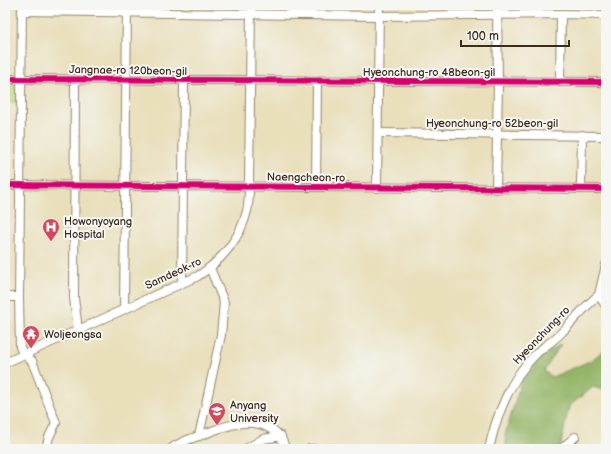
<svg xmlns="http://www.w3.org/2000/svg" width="611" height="454" viewBox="0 0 611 454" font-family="'Balsamiq Sans',sans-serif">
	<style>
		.green { fill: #bbd377; stroke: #7b7e4a }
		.forest { fill: #94b568; stroke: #687043 }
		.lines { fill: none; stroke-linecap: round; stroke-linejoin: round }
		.minor-casing { stroke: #92846c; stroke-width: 10 }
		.minor { stroke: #fff; stroke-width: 8 }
		.cycleway-casing { stroke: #f6f6f2; stroke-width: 8 }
		.cycleway { stroke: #d6006c; stroke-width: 6 }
		.labels { text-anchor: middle; stroke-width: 4; stroke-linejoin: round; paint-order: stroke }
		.street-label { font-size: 11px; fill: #3b2a1e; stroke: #f6f6f2 }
		.poi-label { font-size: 11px; fill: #3b2a1e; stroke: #f6f6f2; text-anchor: start }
	</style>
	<rect width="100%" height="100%" fill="#f6f6f2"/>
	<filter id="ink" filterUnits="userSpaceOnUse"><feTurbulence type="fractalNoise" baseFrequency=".025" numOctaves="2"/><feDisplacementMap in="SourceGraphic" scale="8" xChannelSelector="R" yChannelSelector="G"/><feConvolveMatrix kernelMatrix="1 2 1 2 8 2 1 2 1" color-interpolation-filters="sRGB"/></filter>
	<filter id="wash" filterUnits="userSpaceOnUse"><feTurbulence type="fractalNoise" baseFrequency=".012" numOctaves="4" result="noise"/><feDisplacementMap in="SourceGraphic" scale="16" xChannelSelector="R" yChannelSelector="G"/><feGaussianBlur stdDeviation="0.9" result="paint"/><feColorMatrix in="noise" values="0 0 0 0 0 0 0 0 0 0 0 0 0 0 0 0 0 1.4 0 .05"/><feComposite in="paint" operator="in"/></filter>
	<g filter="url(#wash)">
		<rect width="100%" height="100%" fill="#e9dfbb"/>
		<path class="green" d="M5,82l14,1 -1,19h-13z"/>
		<path class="forest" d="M561,344l-17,27 8,6 38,-16 16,-12v48l-3,-7 -10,-3 -24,19 -9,43h-53l-2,-14 20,-67z"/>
	</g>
	<g filter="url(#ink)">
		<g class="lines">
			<defs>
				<g id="minor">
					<path d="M22,5l-3,292 1,50 3,7 9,7 24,62 -7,14 -3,12"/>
					<path d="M22,11l357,5 182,-2 45,1"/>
					<path d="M5,79l601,3"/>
					<path d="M75,79l-1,219 4,32"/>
					<path d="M560,82l1,-68"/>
					<path d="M378,133l228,3"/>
					<path d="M5,185l601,4"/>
					<path d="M316,187l1,-106"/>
					<path d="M377,188l2,-183"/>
					<path d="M496,189l2,-107 -1,-77"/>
					<path d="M581,189l1,-54"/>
					<path d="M182,282l2,-201"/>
					<path d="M599,295l7,11"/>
					<path d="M5,297h14"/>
					<path d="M124,309l3,-304"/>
					<path d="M5,363l193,-87c22,-14 43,-38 49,-65 2,-8 2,-17 2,-25l2,-181"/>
					<path d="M199,436l22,-101 3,-33 -14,-34"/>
					<path d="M171,449c9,-8 22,-11 33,-15 11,-4 22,-9 33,-10 20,-4 44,3 48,25"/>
					<path d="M246,449l17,-10 18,-3"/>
					<path d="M310,449h12"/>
					<path d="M489,449c7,-32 21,-70 45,-93 8,-9 20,-15 28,-24 13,-13 23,-26 37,-37l7,-30"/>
					<path d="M561,449l14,-12"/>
				</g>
			</defs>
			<use href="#minor" class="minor-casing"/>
			<use href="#minor" class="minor"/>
			<defs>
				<g id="cycleway">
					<path d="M5,79l601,3"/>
					<path d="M5,185l601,4"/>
				</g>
			</defs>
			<use href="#cycleway" class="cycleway-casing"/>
			<use href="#cycleway" class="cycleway"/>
		</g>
	</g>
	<defs>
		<symbol id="hospital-pin" viewBox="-11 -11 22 30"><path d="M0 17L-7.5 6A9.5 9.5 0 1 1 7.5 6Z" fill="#d1495b" stroke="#f6f6f2"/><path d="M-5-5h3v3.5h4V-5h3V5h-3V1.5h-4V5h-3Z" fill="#fff"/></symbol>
		<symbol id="temple-pin" viewBox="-11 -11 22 30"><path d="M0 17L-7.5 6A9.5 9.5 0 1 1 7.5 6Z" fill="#d1495b" stroke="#f6f6f2"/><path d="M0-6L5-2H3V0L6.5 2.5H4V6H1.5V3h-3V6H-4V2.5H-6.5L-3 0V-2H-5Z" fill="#fff"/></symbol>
		<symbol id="university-pin" viewBox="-11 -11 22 30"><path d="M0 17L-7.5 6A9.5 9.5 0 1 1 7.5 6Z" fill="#d1495b" stroke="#f6f6f2"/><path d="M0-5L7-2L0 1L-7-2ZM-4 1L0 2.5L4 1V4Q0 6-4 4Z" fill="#fff"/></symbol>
	</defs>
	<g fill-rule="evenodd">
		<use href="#hospital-pin" x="41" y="217" width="20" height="27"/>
		<use href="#temple-pin" x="21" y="324" width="20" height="27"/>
		<use href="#university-pin" x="207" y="401" width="20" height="27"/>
	</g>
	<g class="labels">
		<g class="street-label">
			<text transform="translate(128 70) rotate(1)" y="4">Jangnae-ro 120beon-gil</text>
			<text x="429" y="76">Hyeonchung-ro 48beon-gil</text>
			<text x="492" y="127">Hyeonchung-ro 52beon-gil</text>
			<text transform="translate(306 177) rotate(1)" y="4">Naengcheon-ro</text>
			<text transform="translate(173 273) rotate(-25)" y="4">Samdeok-ro</text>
			<text transform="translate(541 335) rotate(-46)" y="4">Hyeonchung-ro</text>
		</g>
		<g class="poi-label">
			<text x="64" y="225">Howonyoyang<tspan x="64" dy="13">Hospital</tspan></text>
			<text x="44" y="338">Woljeongsa</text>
			<text x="230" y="409">Anyang<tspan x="230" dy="13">University</tspan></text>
		</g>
	</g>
	<rect width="611" height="454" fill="none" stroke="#f6f6f2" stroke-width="20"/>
	<path d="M461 40v6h108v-6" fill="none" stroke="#3b2a1e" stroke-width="2"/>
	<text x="467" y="40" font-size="12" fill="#3b2a1e" stroke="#f6f6f2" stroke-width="3" paint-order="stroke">100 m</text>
</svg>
